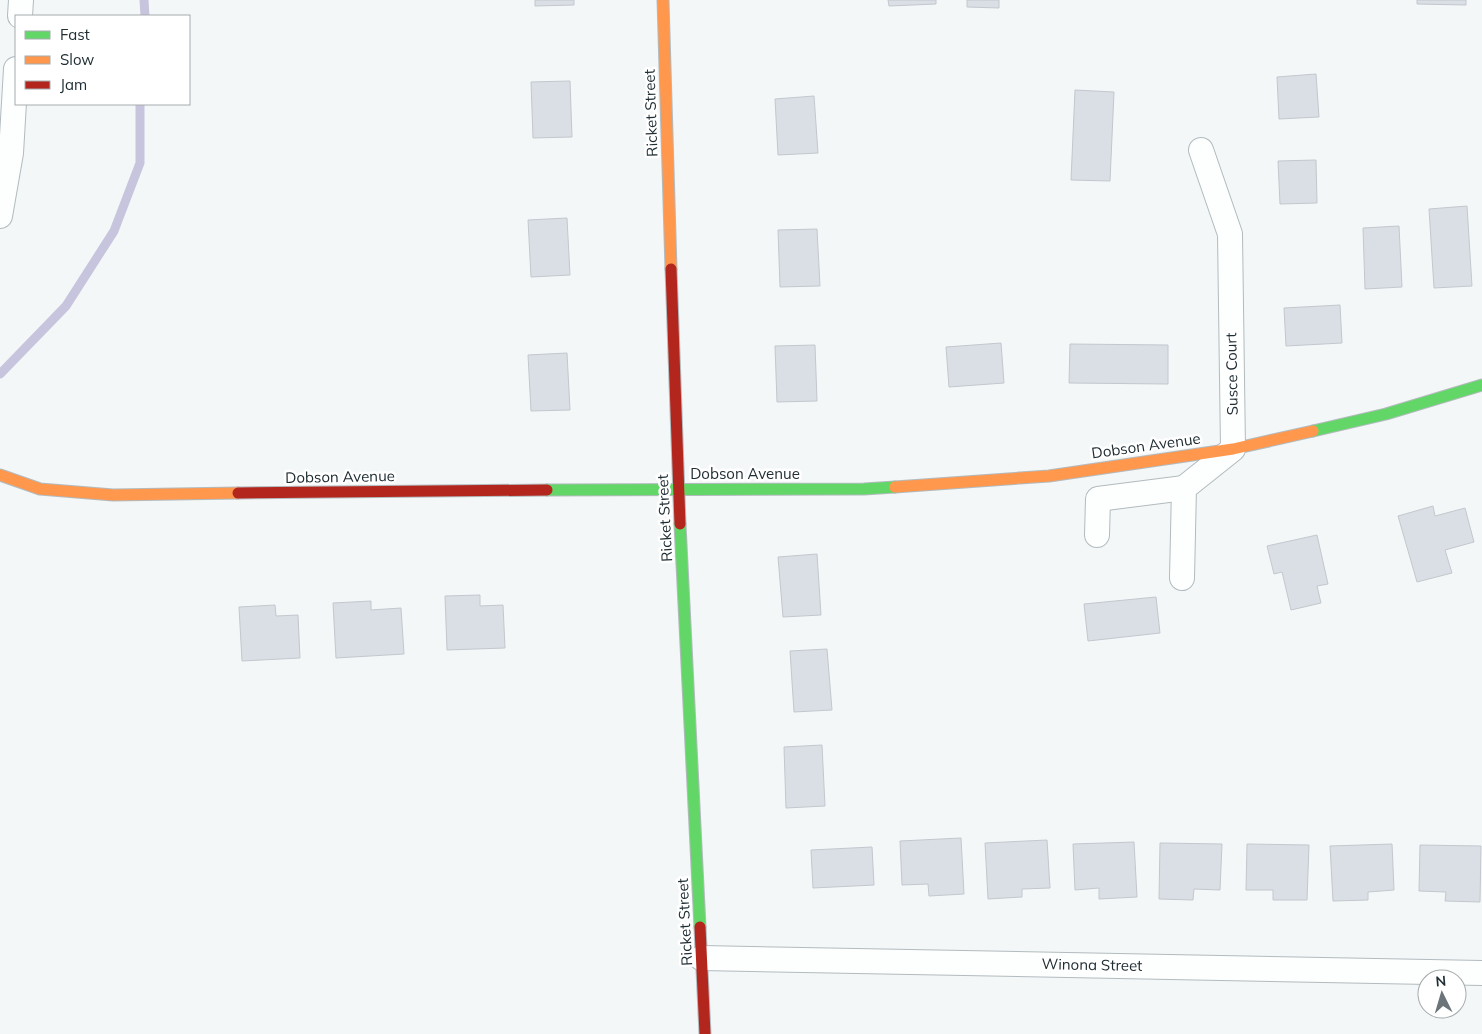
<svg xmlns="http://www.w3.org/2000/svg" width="1482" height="1034" viewBox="0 0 1482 1034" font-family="Mulish,sans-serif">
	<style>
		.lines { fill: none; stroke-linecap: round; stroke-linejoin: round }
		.stream { stroke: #c7c4de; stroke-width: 9 }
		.building { fill: #d9dfe5; stroke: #c3c8ce }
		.street-casing { stroke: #b3bbbe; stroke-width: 26 }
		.fast-casing { stroke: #b3bbbe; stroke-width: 13 }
		.slow-casing { stroke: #b3bbbe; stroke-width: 13 }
		.jam-casing { stroke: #b3bbbe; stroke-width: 13 }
		.street { stroke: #fdfefe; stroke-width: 24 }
		.fast { stroke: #63d668; stroke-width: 11 }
		.slow { stroke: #ff974d; stroke-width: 11 }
		.jam { stroke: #b3261e; stroke-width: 11 }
		.labels { text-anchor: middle; stroke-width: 5; stroke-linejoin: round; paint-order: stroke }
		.street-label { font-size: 15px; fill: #202e34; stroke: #fff }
	</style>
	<rect width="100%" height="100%" fill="#f3f7f8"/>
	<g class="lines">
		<g class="stream">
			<path d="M144,0l1,16"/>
			<path d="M0,374l66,-68 48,-75 26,-68v-59"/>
		</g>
	</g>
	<g class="building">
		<path d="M535,0h39v5l-39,1z"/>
		<path d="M888,0h48v4l-47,2z"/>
		<path d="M967,0h32v8l-32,-1z"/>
		<path d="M1417,0h49v5l-49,-1z"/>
		<path d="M1316,74l3,43 -40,2 -2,-42z"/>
		<path d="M570,81l2,56 -39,1 -2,-56z"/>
		<path d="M1075,90l39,2 -4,89 -39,-1z"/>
		<path d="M814,96l4,57 -40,2 -3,-56z"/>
		<path d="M1316,160l1,43 -37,1 -2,-43z"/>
		<path d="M1467,206l5,80 -38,2 -5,-79z"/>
		<path d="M567,218l3,57 -39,2 -3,-57z"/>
		<path d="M1399,226l3,61 -37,2 -2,-61z"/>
		<path d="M817,229l3,57 -40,1 -2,-57z"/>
		<path d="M1340,305l2,38 -56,3 -2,-38z"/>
		<path d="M1001,343l3,40 -55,4 -3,-40z"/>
		<path d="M1070,344l98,1v39l-99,-1z"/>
		<path d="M815,345l2,56 -40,1 -2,-56z"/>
		<path d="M567,353l3,57 -39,1 -3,-56z"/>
		<path d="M1433,506l2,10 30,-8 9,34 -29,8 7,23 -35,9 -19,-66z"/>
		<path d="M1317,535l11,49 -11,2 4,17 -30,7 -9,-38 -8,2 -7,-28z"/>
		<path d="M817,554l4,61 -38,2 -5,-60z"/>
		<path d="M480,595v11l23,-1 2,43 -58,2 -2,-54z"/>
		<path d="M1156,597l4,36 -72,8 -4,-37z"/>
		<path d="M371,601v9l30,-2 3,46 -68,4 -3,-55z"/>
		<path d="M275,605l1,11 22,-1 2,43 -58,3 -3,-54z"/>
		<path d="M827,649l5,61 -38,2 -4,-61z"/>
		<path d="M822,745l3,61 -39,2 -2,-61z"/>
		<path d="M961,838l3,56 -35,2 -1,-12 -26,1 -2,-44z"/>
		<path d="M1047,840l3,48 -28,1v8l-34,2 -3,-56z"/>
		<path d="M1134,842l3,55 -38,2v-11l-24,2 -2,-46z"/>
		<path d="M1160,843l62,1 -2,46 -26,-1 -1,11 -34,-1z"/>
		<path d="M1247,844l62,1 -2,55h-34v-10h-27z"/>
		<path d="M1392,844l2,46 -26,2v8l-35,1 -3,-55z"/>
		<path d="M1420,845l61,1 -1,56 -35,-1 1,-9 -27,-1z"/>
		<path d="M872,847l2,38 -61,3 -2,-38z"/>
	</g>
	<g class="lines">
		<defs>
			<g id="street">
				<path d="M20,16l1,-16"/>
				<path d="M0,216l11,-63 5,-84"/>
				<path d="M1097,535l1,-36 86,-11"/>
				<path d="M1182,578l2,-90 49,-39 -3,-215 -29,-84"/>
				<path d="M701,958l781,15"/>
			</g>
			<g id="fast">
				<path d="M1313,431l73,-17 96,-29"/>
				<path d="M547,490l317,-1 31,-2"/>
				<path d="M680,524l20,403"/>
			</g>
			<g id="slow">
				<path d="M663,0l8,269"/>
				<path d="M0,475l40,14 73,6 125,-2"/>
				<path d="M895,487l154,-11 184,-27 80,-18"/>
			</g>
			<g id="jam">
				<path d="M671,269l9,255"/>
				<path d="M238,493l309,-3"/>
				<path d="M700,927l5,107"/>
			</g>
		</defs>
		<use href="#street" class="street-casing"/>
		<use href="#fast" class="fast-casing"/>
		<use href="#slow" class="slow-casing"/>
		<use href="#jam" class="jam-casing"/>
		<use href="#street" class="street"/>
		<use href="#fast" class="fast"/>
		<use href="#slow" class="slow"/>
		<use href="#jam" class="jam"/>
	</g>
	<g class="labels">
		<g class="street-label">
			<text transform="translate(651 113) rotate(-92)" y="5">Ricket Street</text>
			<text transform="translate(1232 374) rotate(-91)" y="5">Susce Court</text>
			<text transform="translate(1146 446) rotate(-8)" y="5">Dobson Avenue</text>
			<text x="745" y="479">Dobson Avenue</text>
			<text transform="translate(340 477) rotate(-1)" y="5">Dobson Avenue</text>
			<text transform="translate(665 518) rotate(-93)" y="5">Ricket Street</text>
			<text transform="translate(685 922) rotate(-93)" y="5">Ricket Street</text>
			<text transform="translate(1092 965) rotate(1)" y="5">Winona Street</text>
		</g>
	</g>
	<rect x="15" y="15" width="175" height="90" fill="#ffffff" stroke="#a6abae"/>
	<rect x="25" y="31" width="25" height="8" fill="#63d668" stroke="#a6abae"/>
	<text x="60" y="40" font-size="15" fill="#202e34">Fast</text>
	<rect x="25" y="56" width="25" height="8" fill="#ff974d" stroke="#a6abae"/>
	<text x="60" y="65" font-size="15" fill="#202e34">Slow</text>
	<rect x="25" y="81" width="25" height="8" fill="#b3261e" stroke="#a6abae"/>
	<text x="60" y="90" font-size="15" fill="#202e34">Jam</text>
	<g transform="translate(1442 994) rotate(355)"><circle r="24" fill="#ffffff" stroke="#a6abae"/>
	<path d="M0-4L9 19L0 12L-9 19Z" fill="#6a7479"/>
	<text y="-8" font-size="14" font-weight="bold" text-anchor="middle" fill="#202e34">N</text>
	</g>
</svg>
